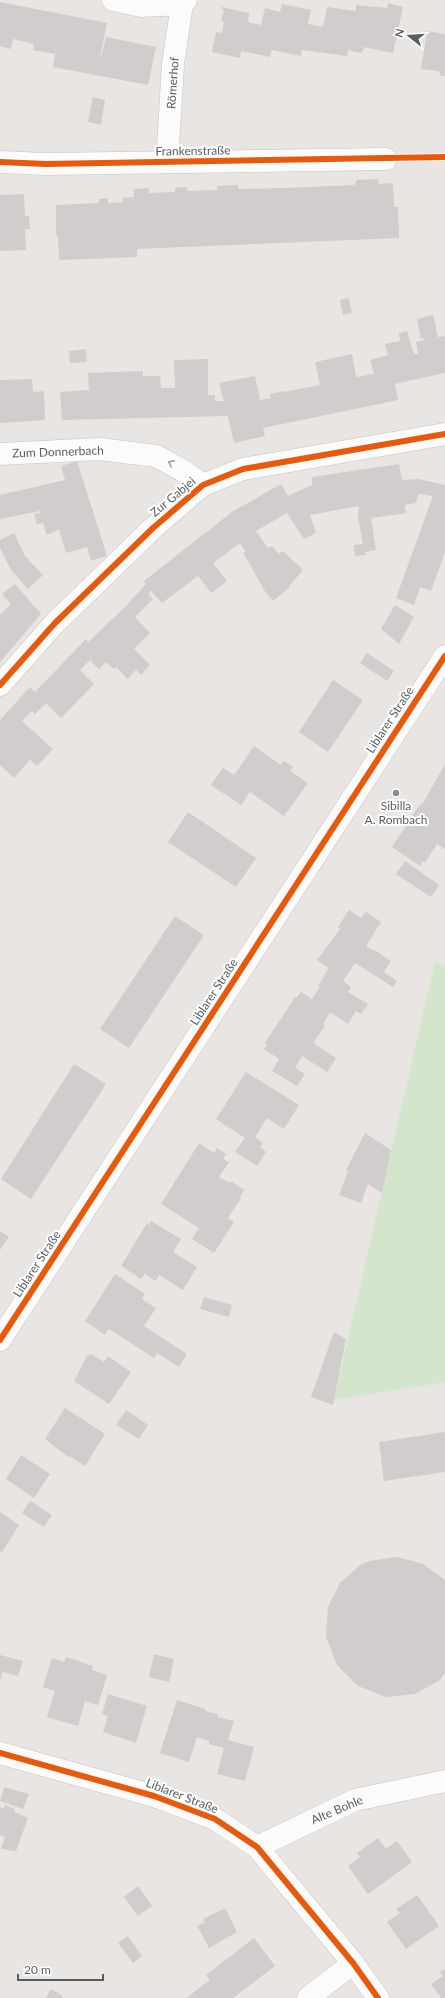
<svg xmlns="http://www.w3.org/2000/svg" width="445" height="1998" viewBox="0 0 445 1998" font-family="Lato,sans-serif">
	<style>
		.green { fill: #d3e5cb }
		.building { fill: #d0cdcc }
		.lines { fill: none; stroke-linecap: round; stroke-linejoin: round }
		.minor-casing { stroke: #c4c3c3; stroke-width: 23 }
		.minor { stroke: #fcfbfb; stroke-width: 22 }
		.cycleway-casing { stroke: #fff; stroke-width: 8 }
		.cycleway { stroke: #e8590c; stroke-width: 6 }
		.oneway { stroke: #9a9c9f }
		.poi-dot { fill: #8a8d8e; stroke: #fff; stroke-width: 1.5 }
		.labels { text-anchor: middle; stroke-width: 4; stroke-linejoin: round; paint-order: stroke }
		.street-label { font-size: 12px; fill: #585d61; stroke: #fff }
		.poi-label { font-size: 12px; fill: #585d61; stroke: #fff }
	</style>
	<rect width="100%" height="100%" fill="#e8e5e2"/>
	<path class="green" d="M435,962l10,3v417l-111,18z"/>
	<g class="building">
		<path d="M0,2l107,21 -7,34h1l5,-20 50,10 -8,38 -95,-18 3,-18 -1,5 -22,-4 1,-6 -21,-5 -2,10 -11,-3z"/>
		<path d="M388,3l15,4 -10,46 -29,-6 -2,6 -14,-3 -1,6 -45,-6 -1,6 -29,-6 -2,7 -29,-6 -1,7 -28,-6 4,-20 6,1 2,-11 -3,-1 3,-11 -3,-1v-2l28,6 -1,9 13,3 4,-17 15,4 2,-8 29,6 -3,14 15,3 4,-20 29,4v-6l31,3z"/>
		<path d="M427,31l18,3v42h-4l-2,-5 -18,-2z"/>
		<path d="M93,97l12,3 -4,25 -13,-3z"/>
		<path d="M378,179l1,5 14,-1 1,24h4l1,31 -262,11v8l-78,3 -1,-24h-2v-31l43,-2v-4l9,-1v5l15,-1v-4l11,-1v-8l15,-1v5l26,-1v-4l12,-1v4l30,-1v-4l21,-1v4l46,-1 70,-3 3,-5z"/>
		<path d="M24,194l1,22h4l1,13h-5l1,21 -26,1v-56z"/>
		<path d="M349,298l3,15 -9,2 -3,-15z"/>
		<path d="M433,315l5,22 7,-1v37l-50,11 3,16 -135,28 2,8 -31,7 -6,-27 -166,4 -2,-28 29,-2 -1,-17 55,-2v5h17l1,12h14l-1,-28 34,-1v36h7v6h9l-5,-18 36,-7 5,24 11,-2 -1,-4 13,-3 1,1 36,-7 -5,-23 37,-8 4,23 18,-3 -4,-14 18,-5 -3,-11 15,-3 -1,-8 8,-2 7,23h4l-2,-12 8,-2v-2l-3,1 -4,-20z"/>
		<path d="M86,349l1,13 -17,1 -1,-12z"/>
		<path d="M32,379l1,13 11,-1 1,29 -45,3v-43z"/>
		<path d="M77,461l30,95 -14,4 -2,1 -4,-14 -21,6 -7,-24 -12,6 -4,-12 -6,1 -3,-10 6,-1v-2l-40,8v-24l65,-15 -4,-14z"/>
		<path d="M399,464l3,16 16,-1 27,6v67l-14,39 -11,-4 -6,18 -18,-7 37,-102 -15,-2 -2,9 -11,2 1,8 -35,5 5,32 -11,2 1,3 -11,1 -1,-11 9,-1 -5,-27 1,-11 -49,9 6,18 -12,6 -17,-26 -31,18 12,17 4,-2 7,8 4,-3 20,19 -14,16 1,1 -17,14 -7,-8 -17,-30 -6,-10 3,-1 -6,-9 -27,20 14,18 -16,12 -13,-17 -36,27 -11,-12 -3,3 5,5 -18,18 15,16 -16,16 16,16 -9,10 -5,-5 -9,9 -11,-12 -2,2 -8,-7 -7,7 -9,-9 -10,10 14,14 -33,34 -15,-15 -11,11 -3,-3 -10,10 31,28 -16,17 -7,-6 -16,18 -14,-13v-45l19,-21 11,-12 5,5 51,-53 2,3 37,-35 21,-23 -2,-3 88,-69 49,-28 7,12 24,-11v-8z"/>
		<path d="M14,533l11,23 18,19 -15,14 -17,-19 -11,-22v-8z"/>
		<path d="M15,584l26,30 -41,48v-47l11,-11 -9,-10z"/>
		<path d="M395,605l19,12 -15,27 -18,-15z"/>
		<path d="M367,653l27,18 -7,10 -27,-18z"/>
		<path d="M333,680l30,20 -35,52 -29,-20z"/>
		<path d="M254,746l27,19 3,-4 9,6 -3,4 18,12 -24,33 -34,-24 -9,13 -30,-20 12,-17 11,7z"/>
		<path d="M445,764v85l-8,-5 -12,19 -2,-2 -3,5 -28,-19 26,-40 5,-4z"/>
		<path d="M188,812l68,46 -20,29 -68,-45z"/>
		<path d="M405,861l34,24 -8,12 -35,-23z"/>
		<path d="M349,910l12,8 5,-6 15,10 -15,24 6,4 1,-1 18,12 -7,11 13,9 -4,6 -38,-24 -12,18 8,6 -3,5 20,12 -7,10 -5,-3 -8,13 -18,-12 -7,12 2,2 -12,17 23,15 -9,14 -25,-16 -7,12 10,6 -8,12 -25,-15 7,-12 -15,-10 3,-5 -2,-1 30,-46 1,1 5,-6 11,7 8,-12 -2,-1 11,-18 -12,-8 23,-31 -2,-2z"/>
		<path d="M175,916l29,19 -75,113 -29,-19z"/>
		<path d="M74,1064l32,20 -75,115 -30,-20z"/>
		<path d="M246,1072l53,33 -15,24 -17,-11 -12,19 8,6 -3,4 6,5 -9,14 -22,-14 10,-14 -29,-19z"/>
		<path d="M365,1133l26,17 -9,43 -14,-9 -7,19 -22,-8 9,-24 -2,-1z"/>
		<path d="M199,1143l15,10 3,-5 9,6 -3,5 6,3 -10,15 11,6 1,-2 13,9 -4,7 1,1 -13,20 6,4 -20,31 -22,-14 7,-11 -38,-24z"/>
		<path d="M151,1221l30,18 -8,13 24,15 -14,23 -24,-15 -4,6 -10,-7 -4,5 -20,-13 26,-43 2,2z"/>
		<path d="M0,1231l9,6 -9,13z"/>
		<path d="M115,1274l30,20 -3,5 14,9 -12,18 43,28 -8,13 -22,-14 -3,5 -45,-29 -4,6 -20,-14z"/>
		<path d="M204,1297l28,8 -3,12 -29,-8z"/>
		<path d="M334,1332l12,7 -13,66 -22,-8z"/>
		<path d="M91,1354l13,8 4,-6 23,16 -22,32 -35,-23 13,-25z"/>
		<path d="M65,1408l40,26 -20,32 -16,-10 -1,1 -23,-18z"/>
		<path d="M126,1410l22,15 -9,14 -23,-14z"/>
		<path d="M445,1432v40l-61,9 -5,-39z"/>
		<path d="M21,1455l29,19 -16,24 -28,-19z"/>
		<path d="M30,1501l22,14 -8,12 -22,-14z"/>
		<path d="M0,1512l19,13 -17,27 -2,-1z"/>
		<path d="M397,1557l26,7 22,16v93l-5,7 -25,14 -29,3 -28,-11 -21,-21 -11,-28 2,-30 12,-24 19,-17 10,-5z"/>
		<path d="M154,1654l20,5 -5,23 -20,-5z"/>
		<path d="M0,1655l23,6 -5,15 -15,-4 -3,9z"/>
		<path d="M66,1657l27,9 -1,4 15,5 -9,30 -13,-4 -7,25 -31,-9 8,-26 -12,-4 9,-29 12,4z"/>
		<path d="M108,1694l39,12 -11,37 -33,-11 5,-16 -6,-2z"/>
		<path d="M177,1700l28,9v2l13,3 -1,3 17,4 -6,19 26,7 -9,34 -28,-7 7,-26 -15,-4v-3l-12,-4 -8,25 -29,-9z"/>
		<path d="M4,1787l25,7 -6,15 -23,-8z"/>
		<path d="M5,1805l10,4 -1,3 14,6 -12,33 -15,-2 4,-12 -5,-2v-28l4,2z"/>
		<path d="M378,1838l8,11 11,-8 15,21 -44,32 -20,-28 12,-9 -3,-4z"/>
		<path d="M138,1886l14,20 -14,10 -14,-19z"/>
		<path d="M417,1895l22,31 -33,23 -19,-27 13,-9 -4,-4z"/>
		<path d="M225,1908l12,24 -28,16 -12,-22 8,-4 -2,-3z"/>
		<path d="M128,1936l14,20 -9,7 -15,-20z"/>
		<path d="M254,1938l21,28 -42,32h-47l24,-18 -4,-5z"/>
		<path d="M445,1969v29h-4l-10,-14 12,-8 -3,-4z"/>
		<path d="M51,1989l12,7 -1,2h-16z"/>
	</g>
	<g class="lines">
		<defs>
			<g id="minor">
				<path d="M113,0l28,6 41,-2 4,-4"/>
				<path d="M0,162l46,2 340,-5"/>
				<path d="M167,162l6,-98 9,-60"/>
				<path d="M0,454l99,-5 57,7 26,14 21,15"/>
				<path d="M0,685l55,-62 98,-95 50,-43 40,-16 202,-35"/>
				<path d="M0,1340l445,-684"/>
				<path d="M0,1753l154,43 61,23 42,28 96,116 25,35"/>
				<path d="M257,1847l98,-47 90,-19"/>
				<path d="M308,1998l45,-35"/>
			</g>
		</defs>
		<use href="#minor" class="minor-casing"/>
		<use href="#minor" class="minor"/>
		<defs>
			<g id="cycleway">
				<path d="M0,162l46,2 399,-7"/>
				<path d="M0,685l55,-62 98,-95 50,-43 40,-16 202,-35"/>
				<path d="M0,1340l445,-684"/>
				<path d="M0,1753l154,43 61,23 42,28 96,116 25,35"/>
			</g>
		</defs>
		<use href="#cycleway" class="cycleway-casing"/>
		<use href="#cycleway" class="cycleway"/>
	</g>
	<defs><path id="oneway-chevron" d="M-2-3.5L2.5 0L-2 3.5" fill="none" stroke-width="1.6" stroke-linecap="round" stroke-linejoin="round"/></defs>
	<use class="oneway" href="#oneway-chevron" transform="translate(171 463) rotate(-153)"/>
	<circle class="poi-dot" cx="396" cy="793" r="4"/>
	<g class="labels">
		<g class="street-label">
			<text transform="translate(173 83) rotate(-86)" y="4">Römerhof</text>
			<text transform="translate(193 151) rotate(-1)" y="4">Frankenstraße</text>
			<text transform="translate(58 452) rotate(-2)" y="4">Zum Donnerbach</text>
			<text transform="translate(173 497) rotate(-40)" y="4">Zur Gabjei</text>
			<text transform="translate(390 720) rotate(-57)" y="4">Liblarer Straße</text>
			<text transform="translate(214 992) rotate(-57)" y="4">Liblarer Straße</text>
			<text transform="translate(37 1264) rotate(-57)" y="4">Liblarer Straße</text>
			<text transform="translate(182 1796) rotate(21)" y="4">Liblarer Straße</text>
			<text transform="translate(337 1810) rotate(-23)" y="4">Alte Bohle</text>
		</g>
		<g class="poi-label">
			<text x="396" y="810">Sibilla<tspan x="396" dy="14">A. Rombach</tspan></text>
		</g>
	</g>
	<g transform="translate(409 36) rotate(287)" stroke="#ffffff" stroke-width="3" paint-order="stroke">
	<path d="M0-3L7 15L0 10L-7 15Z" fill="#585d61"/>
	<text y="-6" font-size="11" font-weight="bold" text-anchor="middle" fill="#585d61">N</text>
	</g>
	<path d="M18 1974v6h85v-6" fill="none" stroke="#585d61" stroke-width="2"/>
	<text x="24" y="1974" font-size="12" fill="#585d61" stroke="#ffffff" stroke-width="3" paint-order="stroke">20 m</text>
</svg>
